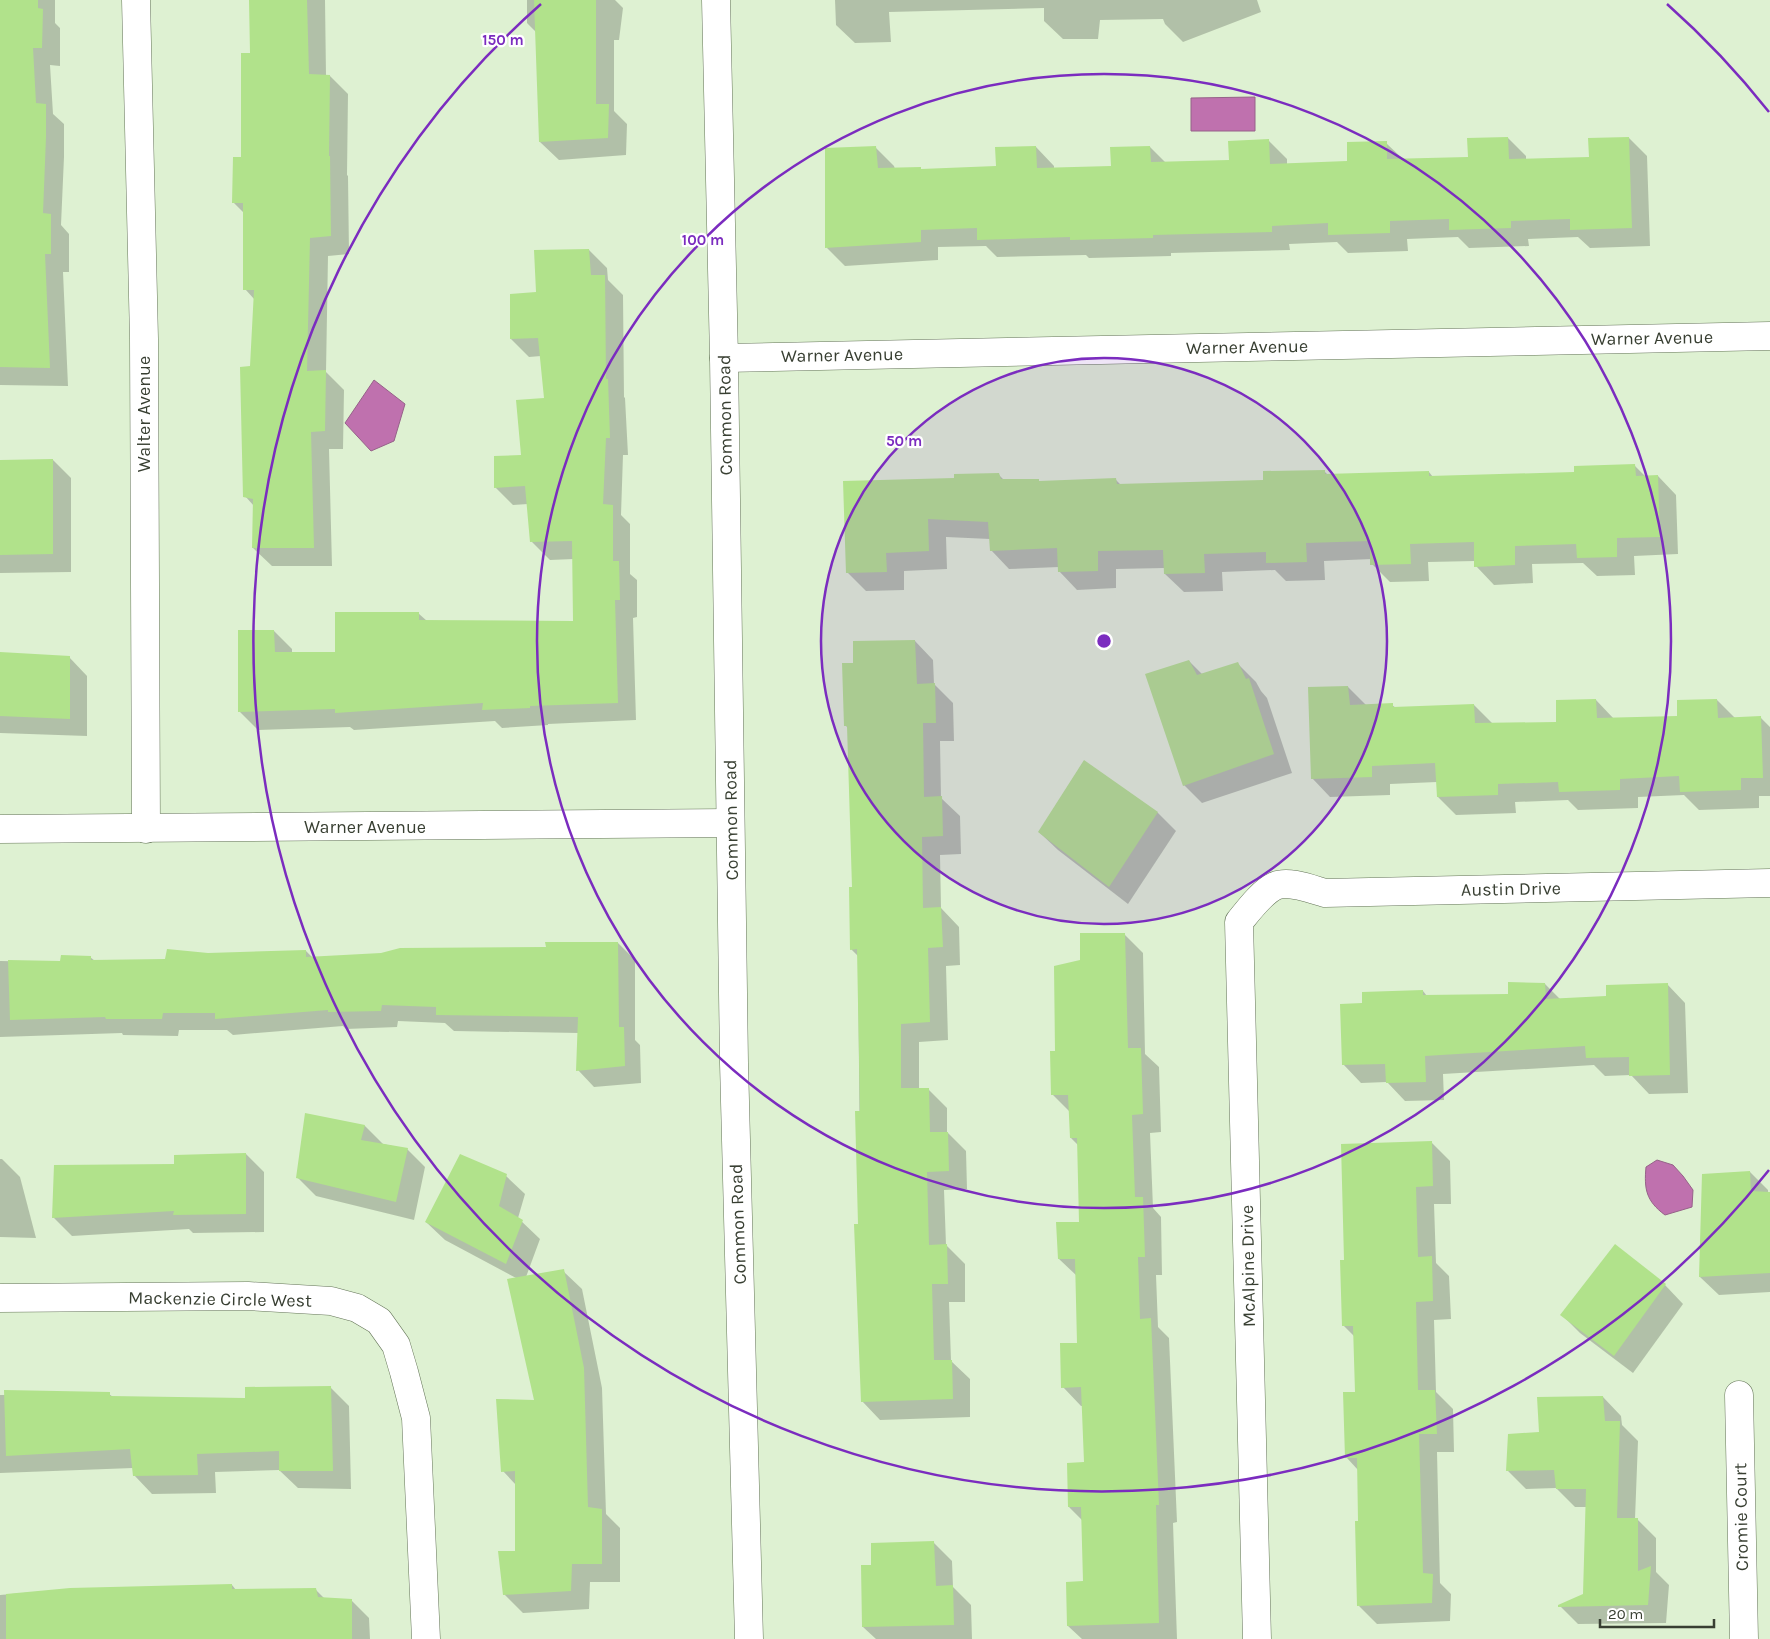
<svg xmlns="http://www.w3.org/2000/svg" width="1770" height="1639" viewBox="0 0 1770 1639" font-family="Karla,sans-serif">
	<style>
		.water { fill: #bf71ae; stroke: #966289 }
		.shadow { fill: #0003 }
		.building { fill: #b1e28b }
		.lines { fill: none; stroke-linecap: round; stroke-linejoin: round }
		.minor-casing { stroke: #657559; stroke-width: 29 }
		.minor { stroke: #fff; stroke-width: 28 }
		.ring { fill: none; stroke: #7b2cbf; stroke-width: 2.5 }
		.labels { text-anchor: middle; stroke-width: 4.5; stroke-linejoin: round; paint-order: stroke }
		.street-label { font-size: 18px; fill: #383f32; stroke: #fff }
		.centre { fill: #7b2cbf; stroke: #fff; stroke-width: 2.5 }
		.ring-label { font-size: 15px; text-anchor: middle; font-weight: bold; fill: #7b2cbf; stroke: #fff; stroke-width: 4.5; stroke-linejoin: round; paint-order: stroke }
	</style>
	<rect width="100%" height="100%" fill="#def1d2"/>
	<g class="water">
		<path d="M1255,97v34h-64v-33z"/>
		<path d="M374,380l31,24 -11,37 -23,10 -26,-28z"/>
		<path d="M1657,1160l16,5 10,11 10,14 -1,17 -27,8c-19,-14 -21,-26 -19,-48z"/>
	</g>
	<g class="shadow">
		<path d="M0,0h55v23l5,5v38l-10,-1 3,49 11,10v33l-3,68 8,9v38h-6l5,114 -68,-1z"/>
		<path d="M250,0h75l1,76h4l18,18 -1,81 1,1 1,78 -21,2 -2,116 18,18 -1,59h-14l3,117h-60l-19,-18 1,-42 -9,-10 10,-196 -10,-11v-75l-12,-12 10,-44 8,-104z"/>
		<path d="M527,0h88l8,8 -4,32h-5v71l13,13 -1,31 -67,5 -19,-18 -3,-109 -10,-10z"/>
		<path d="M835,0h422l4,12 -78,30 -18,-18 -2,-5 -63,1 -2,19h-35l-19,-18v-13l-155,4 2,30 -36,1 -19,-18z"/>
		<path d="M1508,138l18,18v4l64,-2 39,-20 18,18 3,90 -60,2 -12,-11 -50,2 1,7 -60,2 -11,-11 -51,2 1,12 -60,2 -11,-11 -48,2 1,6 -119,3v3l-82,2 -3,-3 -89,2 -11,-11 -48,1v13l-93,6 -18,-18 49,-100 18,18 1,3h26l1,1 75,-2 39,-21 18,19v3l58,-2 38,-20 16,16 64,-2 39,-20 18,18v5l61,-1 38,-20 18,17 65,-2z"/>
		<path d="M589,250l18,18 1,12 15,15 1,102 1,1 3,57h-5l-2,60 9,9v50l7,6v37l-4,1 3,102 -88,4v1l-46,3 -7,-7 -141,9 -4,-3 -92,3 -18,-18 34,-81 18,18v4h44l82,-40 9,8 148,1 -1,-63 -24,1 -18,-18 -4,-38 -15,1 -18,-18 28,-30 22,-58 -4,-43 -12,1 -18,-18 26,-46z"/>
		<path d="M53,460l18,18v94l-71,1v-112z"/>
		<path d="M1635,466l11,11 12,-1 18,19 2,59 -44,2 1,19 -38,1 -14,-13 -51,1 1,19 -39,2 -18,-19 -1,-5 -47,1 1,19 -39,1 -18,-18v-5l-48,2 1,19 -39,1 -11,-11 -53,2 1,19 -39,1 -19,-18v-6l-49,1v19l-39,2 -18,-19v-4l-50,2 -18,-19 -1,-11 -44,-2 1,32 -43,2v19l-38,1 -19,-19 108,-93 44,-4 6,6 35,1 76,-2 5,5 143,-4 60,-10 4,4 101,-3 4,5 142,-4z"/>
		<path d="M915,641l18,19 1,24 19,19 1,38h-14l1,57 19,18 1,38 -21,1 1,53 18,19 1,38 -14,1 2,74 -29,2v47h9l19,19v24l19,19 1,38 -23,1 2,55 19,19v38h-16l2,59 19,18v38l-90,3 -18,-19 -4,-445 -7,-7 2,-61 -4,-159 -4,-4 9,-61z"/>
		<path d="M0,653l69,4 18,19v60l-87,-3z"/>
		<path d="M1189,661l13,13 36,-10 18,18 5,9 6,7 25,75 -90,30 -18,-18z"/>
		<path d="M1348,687l18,18h26l4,3 78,-3 19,19 65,-1 38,-23 18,19 65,-2 38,-17 18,18h26l9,9v69h-11v12l-60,2 -15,-15 -46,2v11l-60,2 -10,-10 -53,2 1,11 -60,2 -18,-18 -1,-15 -47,2v11l-60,2 -18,-19z"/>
		<path d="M1084,761l74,52 18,18 -48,73 -70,-54 -19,-18z"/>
		<path d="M1125,935l18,18 2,101 14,13 2,65 -11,1 3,75 8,9 1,58h-6l2,52 11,11 8,184 -4,1 4,116h-95l-14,-13 16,-43 -2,-63 -13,-13 16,-44 -2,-57h-2l-18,-19 16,-43 -2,-68 -18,-17 21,-36 -2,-78 -7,-7 -1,-26 -17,-17 3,-43 26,-91z"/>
		<path d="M618,943l17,17v80l5,5 1,38 -47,4 -16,-17 1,-37 -125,-2 -9,-8 -47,-2 -1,6 -51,2 -3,-3 -110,9 -6,-5h-48l-1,6 -55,-1 -1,-2 -122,4v-76l60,1 30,-5 5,4 71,-1 42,-6 98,-3 7,7 234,-10z"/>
		<path d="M1545,984l15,15 47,-2 60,-13 18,19 3,90 -39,1 -18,-19 -26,1 -11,-11 -151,9 1,26 -39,1 -18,-19 -26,1 -18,-19 21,-60 59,-13 4,5 82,-1z"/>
		<path d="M306,1115l59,11 18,18 24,5 18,18 -11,53 -98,-24 -18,-18z"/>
		<path d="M1432,1143l18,18 1,43h-17l2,59 13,13 2,43 -17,1 2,72 17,17 1,43h-17l3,131 11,11 -1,27 -73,3 -18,-18 1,-83 -2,-53 -11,-12 9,-65 -2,-57 -11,-11 2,-64z"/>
		<path d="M246,1154l18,18v60l-71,1 -4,-4 -117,7 -19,-19 122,-52z"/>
		<path d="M0,1159h2l18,18 16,61 -36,-1z"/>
		<path d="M1750,1172l18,18v3h2v99l-51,3 -19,-18z"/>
		<path d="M506,1176l19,18 -7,24 22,21 -14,38 37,-6 19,18 20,99 4,126 14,14v54h-30l-1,27 -66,4 -19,-19 12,-42v-67l-13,-14 32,-70 -17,-122 -73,-39 -19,-18z"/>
		<path d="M1665,1285l18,19 -50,69 -53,-40 -18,-18z"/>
		<path d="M331,1388l18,18 2,83 -53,-1 -19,-18 -64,2 1,21 -64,1 -18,-19 -1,-7 -133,5v-78l109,-1 4,3 134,2z"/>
		<path d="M1603,1397l18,19 1,9 16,16 -3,78h2l19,19v34l13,13 -3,38 -88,1 -18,-18 24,-11 3,-88h-12l-19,-19 -30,1 -18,-18 32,-37z"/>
		<path d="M934,1543l18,18 1,26 18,18 1,34h-96l-13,-12z"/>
		<path d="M232,1585l4,5h80l9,9 26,1 18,18 1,21h-370v-44l70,-6z"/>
	</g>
	<g class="building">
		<path d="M0,0h38v8l5,1 -1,39h-9l3,55 10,1v33l-3,76 8,1v40h-6l5,114 -50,-1z"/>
		<path d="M249,0h58l2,74 21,1 -1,81h1l1,80 -21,2 -3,133 19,-1 -1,61 -14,1 3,116h-62l1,-49 -10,-2 -3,-130 10,-1 4,-76h-11v-87h-11l1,-46h8v-104h9z"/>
		<path d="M534,0h62v104h13l-1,34 -69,4z"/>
		<path d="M1508,137l1,22 80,-2 -1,-19 41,-1 3,91 -62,2v-11l-59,2v7l-62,2v-11l-59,2v12l-62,2v-12l-56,3v6l-119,3v3l-83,2v-3l-93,3v-12l-56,2v12l-96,6v-100l51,-2 2,22 43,-1v2l75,-3 -1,-19 41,-1 1,22 74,-2 -1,-19 40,-1 1,16 78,-2 -1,-19 41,-2 1,25 77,-3v-19l40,-1v18l81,-2 -1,-19z"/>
		<path d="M589,249l2,26h14l1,104h2l2,59h-4l-3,66 10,1v56h6l1,39h-5l3,103 -88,3v2l-48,2 1,-7 -148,10v-4l-97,3v-82h36l1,22h60v-40h84v8l154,1 -1,-80 -42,1 -5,-56 -31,2v-32l27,-1 -5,-55 28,-2 -6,-60 -28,1v-45l26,-2 -2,-42z"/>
		<path d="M53,459v95l-53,1v-95z"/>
		<path d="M1635,464l1,12 22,-1 2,62 -43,1v19l-40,1 -1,-14 -61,2v19l-41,2v-25l-64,2 1,20 -41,1v-24l-64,2 1,19 -41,1v-11l-62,2 1,19 -41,1 -1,-24 -65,1v20l-40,1 -1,-24 -67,3 -2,-29 -60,-3 1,32 -43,2 1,19 -41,1 -3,-92 111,-3v-4l45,-1 2,6h38v2l77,-3 1,6 146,-4v-9l62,-1v4l104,-3v5l145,-4v-6z"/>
		<path d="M915,640l2,44 18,-1 1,40h-13l1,74 18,-1 1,40 -21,1 1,71 18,-1 2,40 -15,1 2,74 -29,2v64h28l1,44h18l1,39 -22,1 2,73 18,-1 1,40h-16l2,76h18l1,39 -92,3 -7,-178h4l-3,-113h5l-3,-162 -7,1 -1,-63h3l-5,-161h-3l-2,-63h11v-22z"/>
		<path d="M0,652l70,4v63l-70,-3z"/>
		<path d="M1189,660l8,15 41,-13 8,17 3,-1 25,76 -91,32 -38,-112z"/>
		<path d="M1348,686l2,19 43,-2v4l81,-3 1,19 81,-1v-22l40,-1 1,19 80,-2v-16l40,-1 1,19 43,-2 2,62h-22v12l-61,2 -1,-16 -59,3v11l-61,2 -1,-10 -60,2v11l-61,2 -2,-34 -63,3v11l-61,2 -3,-92z"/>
		<path d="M1084,760l74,52 -49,75 -71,-55z"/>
		<path d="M1080,933h45l3,115h13l2,66 -11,1 3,82h8l2,60h-7l2,62 11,-1 8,187h-3l3,118 -92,3 -1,-44 17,-1 -2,-74h-13l-1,-44 17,-1 -3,-75 -20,1 -1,-45h17l-2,-84h-17l-2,-37h23l-2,-84h-7l-2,-43h-17l-1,-44h5l-1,-85 26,-6z"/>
		<path d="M545,942h73l1,85h5l1,39 -49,5 2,-54 -142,-2v-8l-54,-2 -1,6 -53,1v-2l-113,9v-6h-52l-1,6h-56l-1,-2 -95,3 -2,-60 52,1 1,-6 30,1v4l74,-1 2,-10 41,4 98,-3v7l75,-4 19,-5 146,-1z"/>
		<path d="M1508,982l37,1 1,16 60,-3v-11l62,-2 2,92 -41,1v-19l-43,1 -1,-12 -160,10 1,26 -40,1 -1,-19 -43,1 -2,-61 22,-1v-11l61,-2v5l85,-1z"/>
		<path d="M305,1113l60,12 -4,15 47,8 -12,54 -100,-24z"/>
		<path d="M1432,1141l1,45 -17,1 2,70 14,-1 1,45 -17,1 2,88h17l2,44h-18l4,139 10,1 -1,29 -75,3 -2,-85h3l-1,-63h-12l-2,-66h12l-2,-66h-11l-2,-66h4l-3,-116z"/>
		<path d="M246,1153v61l-73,1 1,-4 -122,7 2,-53 120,-1v-9z"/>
		<path d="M460,1154l47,20 -8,32 24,14 -17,44 -81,-42z"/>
		<path d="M1750,1171l1,20 19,1v81l-71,4 3,-103z"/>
		<path d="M1615,1244l51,40 -52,72 -54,-41z"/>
		<path d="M564,1269l20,99 4,139 14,2v55h-30l-1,27 -68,4 -5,-44h17v-80l-14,1 -5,-73 38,1 -27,-121z"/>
		<path d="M331,1386l2,85h-54v-20l-82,3 1,21 -65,1 -3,-27 -124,7 -2,-66 106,2v4l135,2v-11z"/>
		<path d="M1603,1396l2,25h15l-3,97h21v53l13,-5 -3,39 -90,2v-2l25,-11 3,-105h-30l-2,-19 -48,1 2,-37 31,-2 -2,-35z"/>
		<path d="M934,1541l2,45 17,-1 1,40 -92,2 -1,-62h10v-22z"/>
		<path d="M232,1584v5l84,-1 2,9 34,2v40h-346v-45l64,-6z"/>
	</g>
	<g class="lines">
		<defs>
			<g id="minor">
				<path d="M136,0l8,339 2,490"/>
				<path d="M716,0l8,358 10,705 15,576"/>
				<path d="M724,358l1046,-22"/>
				<path d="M0,829l730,-6"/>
				<path d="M0,1298l248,-2 83,5 26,7 22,13 17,24 8,27 12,46 10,221"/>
				<path d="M1739,1395l5,244"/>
				<path d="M1257,1639l-18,-717c9,-11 23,-30 36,-36 13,-6 36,3 50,7l445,-10"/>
			</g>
		</defs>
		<use href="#minor" class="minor-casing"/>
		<use href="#minor" class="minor"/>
	</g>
	<circle cx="1104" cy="641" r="283" fill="#7b2cbf" fill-opacity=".12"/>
	<g class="ring">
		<circle cx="1104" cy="641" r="283"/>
		<circle cx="1104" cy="641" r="567"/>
		<path d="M1769 1170A850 850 0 1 1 541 4M1667 4A850 850 0 0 1 1769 112"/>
	</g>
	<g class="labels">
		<g class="street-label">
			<text transform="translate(1652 338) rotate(-1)" y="6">Warner Avenue</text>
			<text transform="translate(1247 347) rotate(-1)" y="6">Warner Avenue</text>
			<text transform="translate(842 355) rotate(-1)" y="6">Warner Avenue</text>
			<text transform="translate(144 414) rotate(-90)" y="6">Walter Avenue</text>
			<text transform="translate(725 415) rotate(-91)" y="6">Common Road</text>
			<text transform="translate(731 820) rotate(-91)" y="6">Common Road</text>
			<text x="365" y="833">Warner Avenue</text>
			<text transform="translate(1511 889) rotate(-1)" y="6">Austin Drive</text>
			<text transform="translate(738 1224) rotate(-92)" y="6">Common Road</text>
			<text transform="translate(1248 1266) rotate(-91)" y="6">McAlpine Drive</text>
			<text transform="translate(220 1299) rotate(1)" y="6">Mackenzie Circle West</text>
			<text transform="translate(1741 1517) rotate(-91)" y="6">Cromie Court</text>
		</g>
	</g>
	<circle cx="1104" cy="641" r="8" class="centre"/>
	<g class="ring-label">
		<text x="503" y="45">150 m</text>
		<text x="703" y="245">100 m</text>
		<text x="904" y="446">50 m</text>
	</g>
	<path d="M1600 1619v8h114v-8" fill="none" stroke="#383f32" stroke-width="2.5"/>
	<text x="1608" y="1619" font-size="15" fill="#383f32" stroke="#ffffff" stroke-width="4" paint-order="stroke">20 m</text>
</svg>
